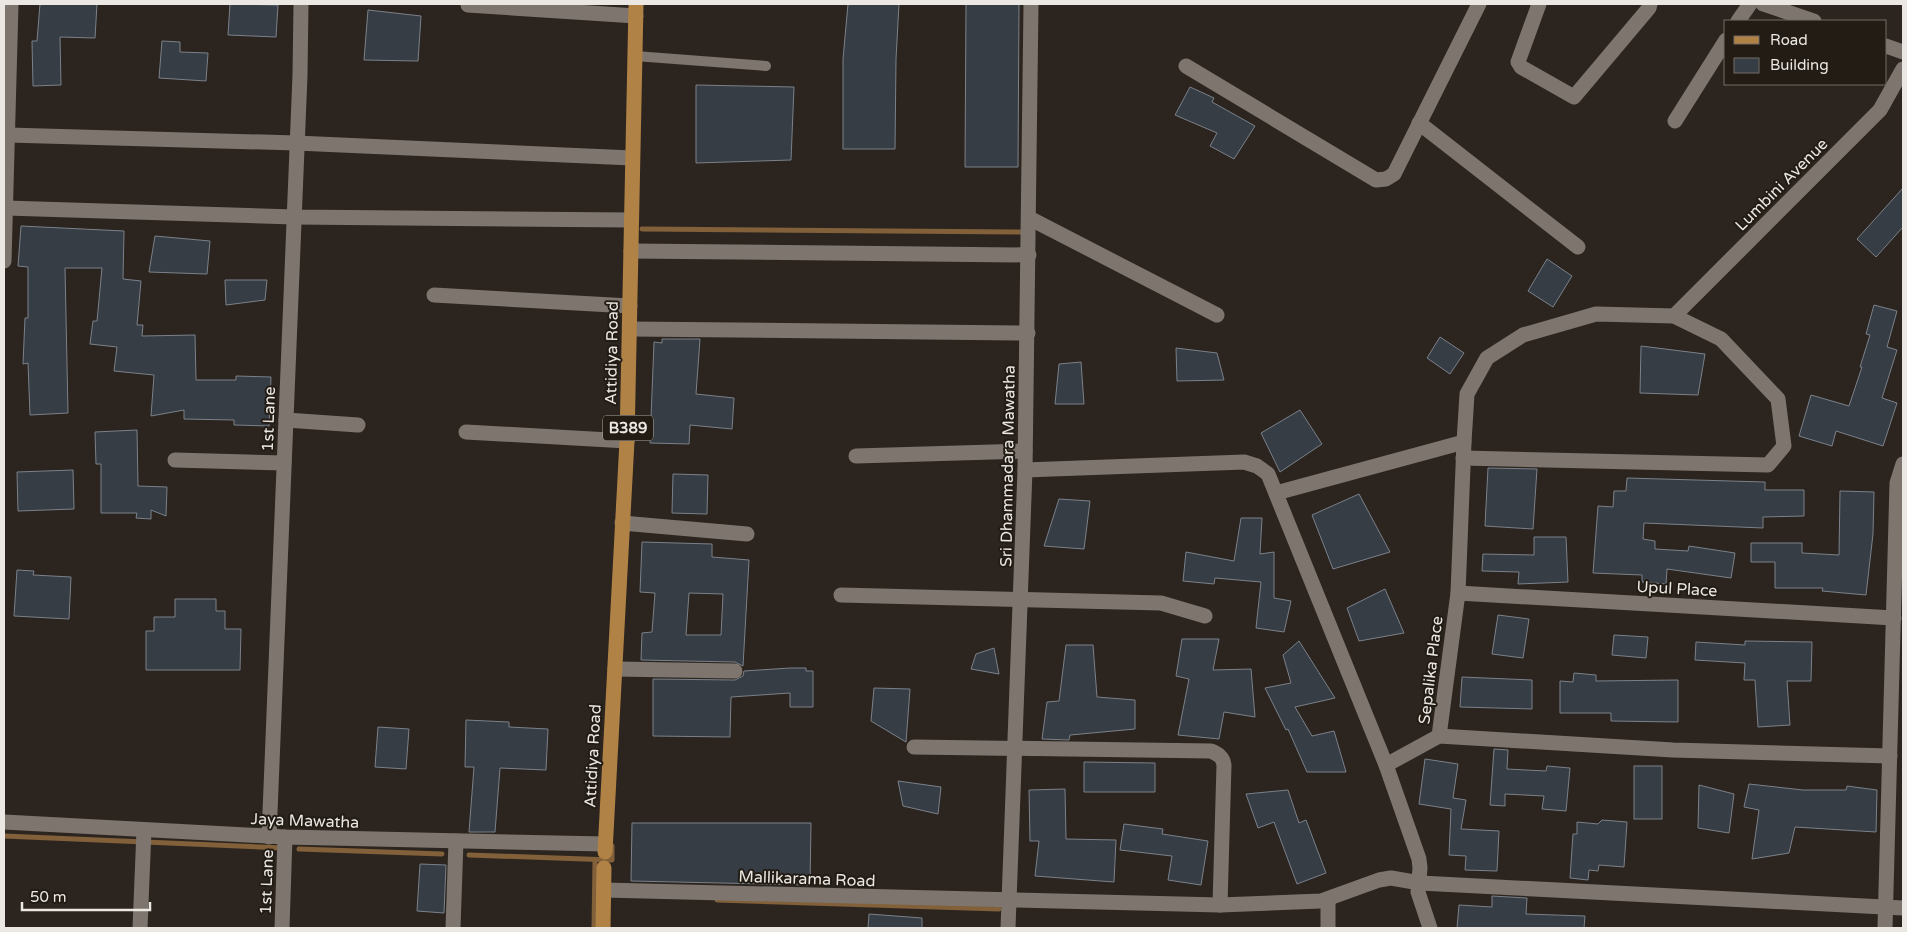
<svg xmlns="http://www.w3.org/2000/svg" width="1907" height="932" viewBox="0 0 1907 932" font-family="'Varela Round',sans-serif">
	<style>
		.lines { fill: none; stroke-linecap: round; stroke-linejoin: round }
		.stream { stroke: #82603a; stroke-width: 5 }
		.building { fill: #373d44; stroke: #7b818a; fill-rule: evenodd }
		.service { stroke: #7e766e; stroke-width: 10 }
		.minor { stroke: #7e766e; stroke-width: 15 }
		.primary { stroke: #b18245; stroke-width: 15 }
		.labels { text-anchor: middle; stroke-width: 4; stroke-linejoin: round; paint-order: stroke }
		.shield { fill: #221c15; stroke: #afaaa4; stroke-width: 1 }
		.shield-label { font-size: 15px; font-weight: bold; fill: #ebe7e2 }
		.street-label { font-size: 16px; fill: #ebe7e2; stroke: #221c15 }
	</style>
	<rect width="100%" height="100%" fill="#2c251f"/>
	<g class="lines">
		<g class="stream">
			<path d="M642,229l380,3"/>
			<path d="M4,836l279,12"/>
			<path d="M299,849l143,5"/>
			<path d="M469,855l143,5v-14"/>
			<path d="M717,900l282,9"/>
			<path d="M594,928l1,-68"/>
		</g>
	</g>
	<g class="building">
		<path d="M40,4h57l-2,34 -35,-1 1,48 -28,1 -1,-45h5z"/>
		<path d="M230,4l48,1 -2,32 -48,-2z"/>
		<path d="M848,4h51l-3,55 -1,90h-52v-90z"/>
		<path d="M966,4h53l-1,163h-53z"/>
		<path d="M368,10l53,6 -3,45 -54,-1z"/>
		<path d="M162,41l18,1v10l28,1 -2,28 -47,-3z"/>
		<path d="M696,85l98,2 -3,73 -95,3z"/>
		<path d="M1190,87l24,11 -2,4 43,24 -21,33 -24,-13 7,-13 -42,-18z"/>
		<path d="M1903,188v39l-27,30 -19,-18z"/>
		<path d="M21,226l103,5 -1,48 18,2 -4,44h6l-1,11 53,-1 1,45h40v-4l35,1 -2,49 -35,-1v-5l-50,-1v-9l-33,6 3,-41 -40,-4 3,-24 -27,-3 3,-23h4l5,-53h-37l3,145 -38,2 -2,-52 -5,1 2,-46h3v-51l-10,-1z"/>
		<path d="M155,236l55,5 -3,33 -58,-2z"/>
		<path d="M1547,259l25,17 -19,31 -25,-16z"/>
		<path d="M225,280h42l-2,20 -39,5z"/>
		<path d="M1874,305l23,6 -10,36 10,3 -15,48 15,5 -14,43 -47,-15 -4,15 -33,-10 12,-41 38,11 13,-39h-2l10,-32 -4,-1z"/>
		<path d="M1440,337l24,16 -14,21 -23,-16z"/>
		<path d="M662,339h38l-4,55 38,4 -2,31 -42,-4 -1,19 -39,-1 4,-101 8,1z"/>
		<path d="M1641,346l64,8 -7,41 -58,-2z"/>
		<path d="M1176,348l41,5 7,27 -47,1z"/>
		<path d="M1081,362l3,42h-29l4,-40z"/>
		<path d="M1300,410l22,34 -42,28 -19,-39z"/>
		<path d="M137,430l1,56 29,1 -1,29 -15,-6v9l-15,-1 1,-5h-36v-49h-5l-1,-32z"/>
		<path d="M1488,468l49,1 -4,60 -48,-3z"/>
		<path d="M73,470l1,39 -56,2 -1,-39z"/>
		<path d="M673,474l35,1 -1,39 -35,-1z"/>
		<path d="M1627,478l138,4v8h39v26l-41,1v11l-119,-5 -1,16 12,2v8l33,2 1,-5 46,7 -4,25 -64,-9 -1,15 -24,-2v-7l-49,-2 5,-67 15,1 1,-16h12z"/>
		<path d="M1840,491l34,1 -1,42 -7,61 -44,-4 1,-3h-48v-26h-24v-19h51v10l37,2z"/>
		<path d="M1359,494l31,58 -57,17 -21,-54z"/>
		<path d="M1059,499l31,2 -6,48 -40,-3z"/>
		<path d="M1241,518h21l-2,36 14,-2v46l17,3 -7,31 -28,-4 5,-46 -46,-4 -1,6 -31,-3 3,-29 48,9z"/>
		<path d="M1534,537h32l2,45 -50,2 1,-12 -37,-1 1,-17 51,1z"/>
		<path d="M642,542l70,2v13l37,3 -6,106 -8,-4 -94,-2 1,-27 10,-1 3,-39 -15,-1zM689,593l34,1 -2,41h-35z"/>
		<path d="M17,570l17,1 -1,4 38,2 -2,42 -55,-3z"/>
		<path d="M1385,589l19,44 -45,8 -12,-33z"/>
		<path d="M175,599h41v12h9v18h16l-1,41h-94v-39h8v-14h21z"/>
		<path d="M1498,615l31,4 -6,39 -31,-4z"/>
		<path d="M1614,635l34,2 -2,21 -34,-3z"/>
		<path d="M1182,639h37l-6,31 38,-1 4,48 -31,-5 -5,27 -41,-4 11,-56 -13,-3z"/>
		<path d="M1299,641l36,57 -40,9 17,29 22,-5 12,41h-39l-19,-43 -2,1 -21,-42 26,-5 -8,-28z"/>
		<path d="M1745,641l67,1 -1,39h-24l3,44 -32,2 -3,-47h-11l1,-17 -50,-3 1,-18 49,3z"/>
		<path d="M1066,645h27l4,52 38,3v29l-65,6 -1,5 -27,-1 5,-37 12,-1z"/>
		<path d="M994,648l5,26 -28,-5 5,-15z"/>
		<path d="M790,668h16v3h7v36h-23v-14l-59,4 -1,40 -77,-1v-57l82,1 8,-4 1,-5z"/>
		<path d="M1574,673l22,2v6l82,-1v42l-67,-1v-8h-51v-32l13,1z"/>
		<path d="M1462,677l70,3v29l-72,-2z"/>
		<path d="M874,688l36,1 -4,53 -35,-21z"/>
		<path d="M466,720l43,2v5l39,2 -2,41 -46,-2 -5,64h-26l5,-65h-9z"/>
		<path d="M378,727l31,2 -3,40 -31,-2z"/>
		<path d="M1494,749l14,1 -1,19 39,2 1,-5 23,2 -4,43 -24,-2 2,-13 -39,-2v12l-15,-1z"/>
		<path d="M1425,759l33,5 -5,34 13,2 -5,29 38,2 -2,40 -32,-1 1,-14 -17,-1 2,-46 -32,-5z"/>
		<path d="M1084,762l71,1v29h-71z"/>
		<rect x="1634" y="766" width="28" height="53"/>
		<path d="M898,781l43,6 -3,27 -35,-8z"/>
		<path d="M1749,784l54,6h43l1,-4 30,4 -1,42 -81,-5 -6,26 -37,6 7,-49 -15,-3z"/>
		<path d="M1699,785l35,9 -5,39 -31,-5z"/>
		<path d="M1065,789l1,50 50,1 -2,42 -79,-6 4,-35h-9l-1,-51z"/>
		<path d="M1288,790l11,33 7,-3 20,53 -29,11 -23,-62 -16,6 -12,-34z"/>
		<path d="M1602,820l25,2 -3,45 -25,-2 -1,6 -9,-1 -1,10 -18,-2 3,-44h4v-12l21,2z"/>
		<path d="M632,823h179l-1,62 -179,-4z"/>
		<path d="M1124,824l39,5 -1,5 46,7 -7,44 -33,-5 4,-24 -52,-6z"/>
		<path d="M420,864l26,1 -2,48 -27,-2z"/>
		<path d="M1492,896l35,2 -1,16 59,2 -1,12h-127l2,-23 33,2z"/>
		<path d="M869,914l53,4v10h-54z"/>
	</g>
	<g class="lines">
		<path class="service" d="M635,56l131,10"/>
		<g class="minor">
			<path d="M1539,4l-21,58 3,5 53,30 75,-89 1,-4"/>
			<path d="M1763,4l51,17"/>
			<path d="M468,5l168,11"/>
			<path d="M1738,21l12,-17"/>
			<path d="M1886,46l17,6"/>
			<path d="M1186,66l190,114 10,-1 8,-5 85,-170"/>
			<path d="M1675,121l51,-81"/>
			<path d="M1419,123l159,124"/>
			<path d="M8,135l288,8 336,15"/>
			<path d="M6,208l288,9 337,3"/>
			<path d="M1029,218l188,97"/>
			<path d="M631,251l398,4"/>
			<path d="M4,261l7,-257"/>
			<path d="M434,295l196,11"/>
			<path d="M1674,316l206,-206 23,-41"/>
			<path d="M630,329l398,4"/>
			<path d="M286,420l72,5"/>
			<path d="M466,432l161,9"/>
			<path d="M856,456l169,-5"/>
			<path d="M1463,458l305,7 16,-19 -6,-47 -57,-60 -47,-23 -78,-2 -73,21 -36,23 -20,36 -3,48"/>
			<path d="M175,460l109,3"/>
			<path d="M1025,470l219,-8 13,4 11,8 118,291 33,94 1,9 -2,24 12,36"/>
			<path d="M1276,493l188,-51 -6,151 -19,143 234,14 217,6"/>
			<path d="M622,523l125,11"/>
			<path d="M1458,593l436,25"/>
			<path d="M841,595l320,8 44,13"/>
			<path d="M615,669l120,2"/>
			<path d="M914,747l297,4c7,3 12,6 13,14l-4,140"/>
			<path d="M1386,765l53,-29"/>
			<path d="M4,822l281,15 320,7"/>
			<path d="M269,837l31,-762 1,-71"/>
			<path d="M604,890l616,15 101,-4 58,-21 12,-2 29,5 483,25"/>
			<path d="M140,928l4,-98"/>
			<path d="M282,928l3,-91"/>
			<path d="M453,928l3,-87"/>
			<path d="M1008,928l17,-458 6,-466"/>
			<path d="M1328,928v-28"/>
			<path d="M1885,928l12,-445 6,-19"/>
		</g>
		<g class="primary">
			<path d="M605,852l22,-411 9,-437"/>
			<path d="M603,928l1,-60"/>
		</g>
	</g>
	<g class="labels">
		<rect class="shield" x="603" y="415.5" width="50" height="25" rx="4"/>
		<g class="shield-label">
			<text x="628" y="433">B389</text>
		</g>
		<g class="street-label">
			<text transform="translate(1781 184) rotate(-45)" y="6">Lumbini Avenue</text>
			<text transform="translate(611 353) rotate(-89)" y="6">Attidiya Road</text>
			<text transform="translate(268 419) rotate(-88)" y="6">1st Lane</text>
			<text transform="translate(1007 466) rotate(-89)" y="6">Sri Dhammadara Mawatha</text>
			<text transform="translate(1677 588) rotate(3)" y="6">Upul Place</text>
			<text transform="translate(1430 670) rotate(-83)" y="6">Sepalika Place</text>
			<text transform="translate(592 756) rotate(-87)" y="6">Attidiya Road</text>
			<text transform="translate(305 820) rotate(2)" y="6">Jaya Mawatha</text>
			<text transform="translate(807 878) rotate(2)" y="6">Mallikarama Road</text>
			<text transform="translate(266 882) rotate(-88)" y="6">1st Lane</text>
		</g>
	</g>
	<rect width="1907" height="932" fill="none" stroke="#ebe7e2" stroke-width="10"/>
	<rect x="1724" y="20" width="162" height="65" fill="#221c15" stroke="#726d67"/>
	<rect x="1734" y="36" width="25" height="8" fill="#b18245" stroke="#726d67"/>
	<text x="1770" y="45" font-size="15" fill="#ebe7e2">Road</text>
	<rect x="1734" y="58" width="25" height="15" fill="#373d44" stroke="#726d67"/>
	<text x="1770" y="70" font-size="15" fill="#ebe7e2">Building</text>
	<path d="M22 902v8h128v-8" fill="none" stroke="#ebe7e2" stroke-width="2.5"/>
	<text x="30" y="902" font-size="15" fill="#ebe7e2" stroke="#221c15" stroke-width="4" paint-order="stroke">50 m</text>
</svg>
